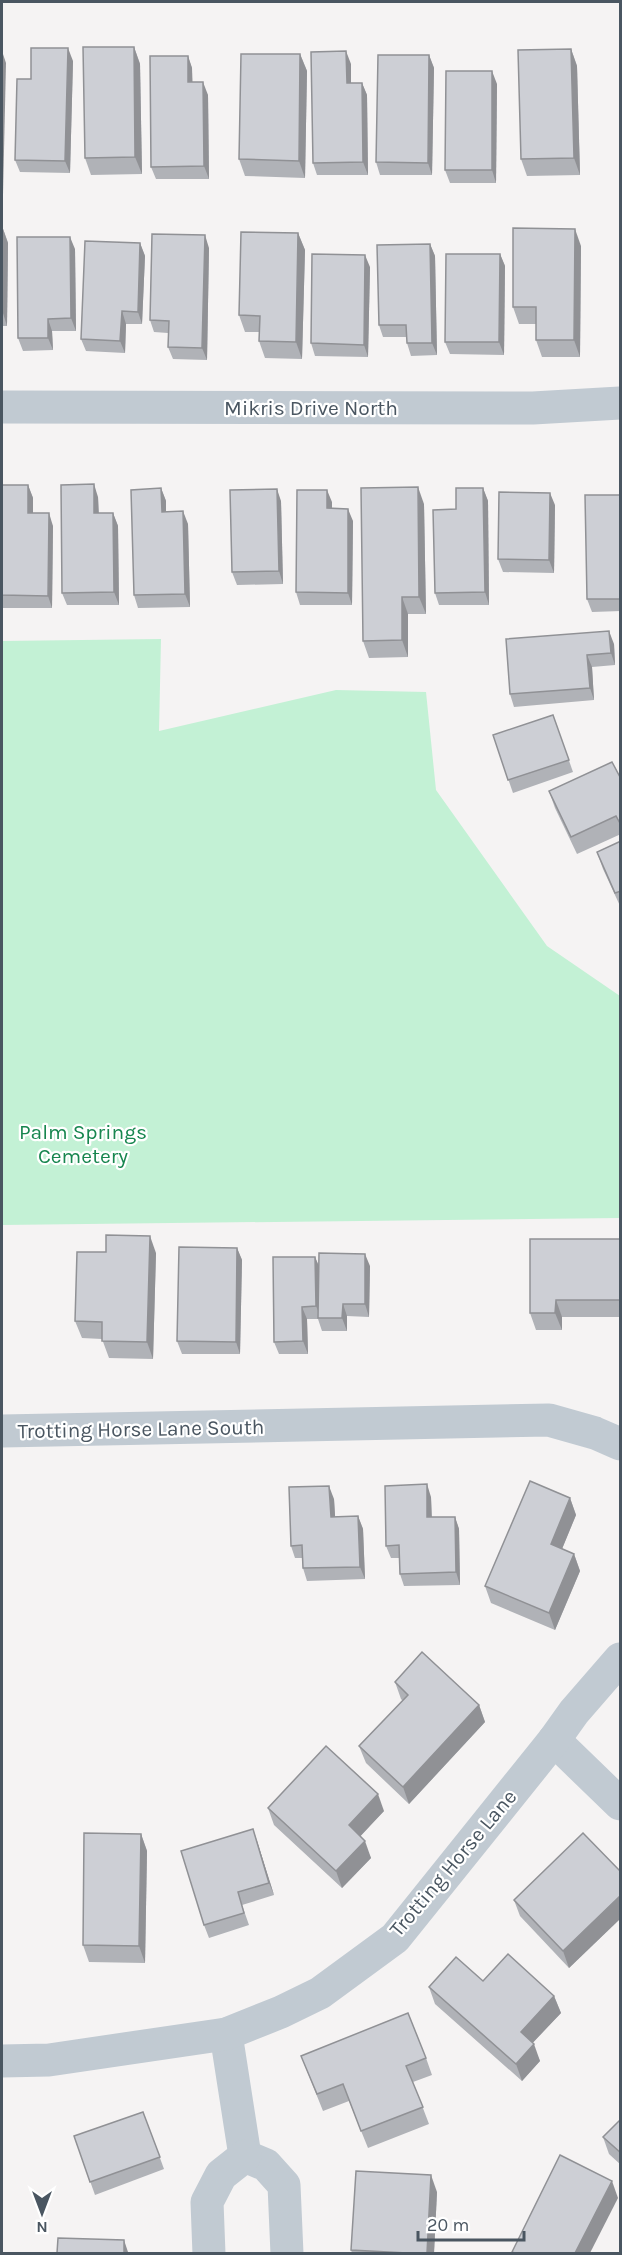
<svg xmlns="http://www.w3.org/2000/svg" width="622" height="2255" viewBox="0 0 622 2255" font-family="Karla,sans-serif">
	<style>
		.green { fill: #c3f1d5 }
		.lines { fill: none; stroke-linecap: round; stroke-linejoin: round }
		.street { stroke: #c1cad2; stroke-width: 33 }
		.wall { fill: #b0b2b7 }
		.shaded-wall { fill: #909195 }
		.building { fill: #cdcfd5; stroke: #909195; stroke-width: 1.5 }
		.labels { text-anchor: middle; stroke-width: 4.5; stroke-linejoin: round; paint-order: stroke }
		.street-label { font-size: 21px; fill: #4a5661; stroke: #fff }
		.park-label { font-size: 21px; fill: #17864f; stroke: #fff }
	</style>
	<rect width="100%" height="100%" fill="#f5f3f3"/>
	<path class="green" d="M161,639l-2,92 177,-41 90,2 10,98 111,156 73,50v222l-618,7v-584z"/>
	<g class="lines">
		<g class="street">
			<path d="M2,407l531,1 87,-5"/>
			<path d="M2,1431l547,-11 46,13 25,11"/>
			<path d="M554,1740l66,64"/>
			<path d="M226,2034l19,122"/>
			<path d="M2,2061l47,-1 177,-26 55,-22 39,-19 75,-55 159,-198 20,-28 46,-53"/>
			<path d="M245,2156l21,9 18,20 3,69"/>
			<path d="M209,2254l-2,-52 14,-27 24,-19"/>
		</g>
	</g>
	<g class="wall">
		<path d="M134,47l6,17 2,110 -51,1 -6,-17z"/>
		<path d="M571,49l6,17 3,109 -53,1 -6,-17z"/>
		<path d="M300,54l7,17 -2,107 -60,-2 -6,-17z"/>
		<path d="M429,55l5,13 -2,107h-52l-4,-13z"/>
		<path d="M188,56l4,12v14l16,13 1,84h-53l-5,-12z"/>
		<path d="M73,61l-3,112 -50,-1 -5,-12 16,-81z"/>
		<path d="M351,64v19h11l5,12 1,80h-51l-4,-12z"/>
		<path d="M497,84l-1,99h-46l-5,-13z"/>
		<path d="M2,226l6,17 -1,83h-5z"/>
		<path d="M298,233l7,17 -3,109 -37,-1 -6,-17v-9h-14l-6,-17z"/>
		<path d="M140,243l5,13 -3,68h-16l-1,29 -39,-2 -5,-12z"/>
		<path d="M430,244l5,12 2,99 -26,1 -4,-13v-6h-24l-4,-12z"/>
		<path d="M581,246l-1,111h-38l-6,-17v-16h-17l-6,-17z"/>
		<path d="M209,248l-2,112 -34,-1 -5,-12v-14l-14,-1 -4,-12z"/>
		<path d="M75,249l1,82h-24l1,19 -30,1 -5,-13z"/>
		<path d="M500,254l5,12 -1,89 -54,-1 -5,-12z"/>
		<path d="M370,267l-2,90 -53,-1 -4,-13z"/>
		<path d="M2,485h26l5,13v15l20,13 -1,82h-50z"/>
		<path d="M161,488l5,13v11l22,12 2,83 -52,1 -4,-13z"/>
		<path d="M483,488l5,13 1,104h-50l-4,-12 21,-84z"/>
		<path d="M620,495l1,2v114l-29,1 -5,-13z"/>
		<path d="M98,497l1,16h14l5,13 1,79h-52l-5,-12z"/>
		<path d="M281,501l2,83 -46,1 -5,-13z"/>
		<path d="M332,502v6l21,13 -1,84h-52l-4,-13z"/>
		<path d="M424,504l2,110h-18v43l-39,1 -6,-17z"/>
		<path d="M555,505l-1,68 -51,-1 -5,-13z"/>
		<path d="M506,639l108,5 1,21 -23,2 2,33 -80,7 -4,-13z"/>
		<path d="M553,715l20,57 -60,21 -20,-58z"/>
		<path d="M621,779v55l-44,20 -22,-46 -6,-17z"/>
		<path d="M621,841v67l-18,-39 -6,-17z"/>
		<path d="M621,1239v78h-59v13h-26l-6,-17z"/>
		<path d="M237,1248l5,12 -2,94h-58l-5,-13z"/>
		<path d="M156,1253l-3,106 -44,-1 -7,-19 -20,-1 -7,-17z"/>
		<path d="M315,1257l4,9h51l-1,51 -22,-1v15h-25l-4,-12h-11l1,35h-29l-5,-12z"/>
		<path d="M431,1497l1,20h23l4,12 1,56 -56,1 -4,-12 -1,-16h-8l-5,-12z"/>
		<path d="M570,1498l6,17 -14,34 12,5 6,17 -25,59 -64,-27 -6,-17z"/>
		<path d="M334,1499l1,18 23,-1 5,13 2,50 -58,2 -4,-13 -1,-10h-7l-4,-12z"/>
		<path d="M395,1682l84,23 6,17 -76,82 -43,-41 -7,-17 44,-45 -2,-2z"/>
		<path d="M268,1808l116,3 -24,25 11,22 -29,30 -68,-63z"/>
		<path d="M141,1834l6,17 -2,112 -56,-1 -6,-17z"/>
		<path d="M257,1841l17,54 -32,10 7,20 -40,13 -5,-13z"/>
		<path d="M621,1872v46l-52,50 -49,-52 -6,-16z"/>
		<path d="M483,1981l71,15 7,17 -29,30 8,18 -18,20 -87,-77 -6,-17z"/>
		<path d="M301,2056l125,2 6,17 -19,7 16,42 -61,24 -19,-47 -26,10z"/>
		<path d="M143,2112l21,57 -69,26 -21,-59z"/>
		<path d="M621,2119v46l-12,-11 -6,-17z"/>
		<path d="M437,2192l-3,61h-82l-1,-3z"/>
	</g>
	<g class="shaded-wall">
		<path d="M134,47l6,17 2,110 -7,-17z"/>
		<path d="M68,48l5,13 -3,112 -5,-12z"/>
		<path d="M571,49l6,17 3,109 -6,-17z"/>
		<path d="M2,51l4,12 -3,132 -1,-5z"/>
		<path d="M346,51l5,13v31l-4,-12z"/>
		<path d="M300,54l7,17 -2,107 -6,-17z"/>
		<path d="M429,55l5,13 -2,107 -4,-12z"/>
		<path d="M188,56l4,12 1,27 -5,-13z"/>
		<path d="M492,71l5,13 -1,99 -4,-13z"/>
		<path d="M203,82l5,13 1,84 -5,-13z"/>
		<path d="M362,83l5,12 1,80 -5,-13z"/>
		<path d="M2,226l6,17 -1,83 -5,-16z"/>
		<path d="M575,229l6,17 -1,111 -6,-17z"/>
		<path d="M298,233l7,17 -3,109 -6,-17z"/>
		<path d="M205,235l4,13 -2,112 -5,-12z"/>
		<path d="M70,237l5,12 1,82 -5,-13z"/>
		<path d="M140,243l5,13 -3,68 -4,-12z"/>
		<path d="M430,244l5,12 2,99 -5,-12z"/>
		<path d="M500,254l5,12 -1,89 -5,-13z"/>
		<path d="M365,255l5,12 -2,90 -4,-12z"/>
		<path d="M122,311l4,13 -1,29 -5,-12z"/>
		<path d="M48,319l4,12 1,19 -5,-12z"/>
		<path d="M94,484l4,13 1,29 -5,-13z"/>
		<path d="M28,485l5,13v28l-5,-13z"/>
		<path d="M418,487l6,17 2,110 -7,-17z"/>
		<path d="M161,488l5,13v23l-4,-12z"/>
		<path d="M483,488l5,13 1,104 -4,-13z"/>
		<path d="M277,489l4,12 2,83 -4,-13z"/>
		<path d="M327,490l5,12v19l-5,-13z"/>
		<path d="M550,493l5,12 -1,68 -5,-13z"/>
		<path d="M348,509l5,12 -1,84 -4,-12z"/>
		<path d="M183,511l5,13 2,83 -5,-13z"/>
		<path d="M49,513l4,13 -1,82 -4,-12z"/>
		<path d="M113,513l5,13 1,79 -5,-13z"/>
		<path d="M402,597l6,17v43l-6,-17z"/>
		<path d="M609,631l5,13 1,21 -4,-12z"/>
		<path d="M587,655l5,12 2,33 -4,-12z"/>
		<path d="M150,1236l6,17 -3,106 -6,-17z"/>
		<path d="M237,1248l5,12 -2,94 -4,-12z"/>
		<path d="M365,1254l5,12 -1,51 -4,-13z"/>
		<path d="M315,1257l5,12 1,49 -5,-12z"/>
		<path d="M556,1300l6,17v13l-7,-17z"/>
		<path d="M343,1304l4,12v15l-5,-13z"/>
		<path d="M302,1307l5,12 1,35 -5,-13z"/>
		<path d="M427,1484l4,13 1,33 -5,-13z"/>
		<path d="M329,1486l5,13 2,31 -5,-13z"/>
		<path d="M570,1498l6,17 -19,46 -6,-17z"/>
		<path d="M358,1516l5,13 2,50 -5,-12z"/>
		<path d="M455,1517l4,12 1,56 -4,-13z"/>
		<path d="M574,1554l6,17 -25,59 -6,-17z"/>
		<path d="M479,1705l6,17 -76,82 -6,-17z"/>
		<path d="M378,1794l6,17 -29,31 -6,-17z"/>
		<path d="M253,1829l4,12 17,54 -5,-12z"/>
		<path d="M141,1834l6,17 -2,112 -6,-17z"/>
		<path d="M365,1841l6,17 -29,30 -6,-17z"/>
		<path d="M621,1895v23l-52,50 -6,-17z"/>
		<path d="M554,1996l7,17 -34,36 -6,-17z"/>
		<path d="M534,2044l6,17 -18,20 -6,-17z"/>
		<path d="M431,2175l6,17 -3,61h-7z"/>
		<path d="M612,2181l6,17 -28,55h-15z"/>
		<path d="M124,2240l4,12v1h-4z"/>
	</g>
	<g class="building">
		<path d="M83,47h51l1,110 -50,1z"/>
		<path d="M31,48h37l-3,113 -50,-1 2,-81h14z"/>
		<path d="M571,49l3,109 -53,1 -3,-109z"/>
		<path d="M346,51l1,32h15l1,79 -50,1 -2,-111z"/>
		<path d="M241,54h59l-1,107 -60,-2z"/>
		<path d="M378,55h51l-1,108 -52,-1z"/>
		<path d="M150,56h38v26h15l1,84 -53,1z"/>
		<path d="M446,71h46v99h-47z"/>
		<path d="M513,228l62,1 -1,111h-38v-33h-23z"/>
		<path d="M241,232l57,1 -2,109 -37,-1 1,-25 -21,-1z"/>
		<path d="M152,234l53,1 -3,113 -34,-1 1,-26 -19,-1z"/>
		<path d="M17,237h53l1,81 -23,1v19h-30z"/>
		<path d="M85,241l55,2 -2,69 -16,-1 -2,30 -39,-2z"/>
		<path d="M430,244l2,99h-25l-1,-18h-27l-2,-80z"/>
		<path d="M312,254l53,1 -1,90 -53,-2z"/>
		<path d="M446,254h54l-1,88h-54z"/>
		<path d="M94,484v29h19l1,79 -52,1 -1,-108z"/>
		<path d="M2,485h26v28h21l-1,83 -46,-1z"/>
		<path d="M418,487l1,110h-17v43l-39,1 -2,-153z"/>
		<path d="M161,488l1,24 21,-1 2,83 -51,1 -3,-105z"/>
		<path d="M456,488h27l2,104 -50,1 -2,-83 23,-1z"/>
		<path d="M277,489l2,82 -47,1 -2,-82z"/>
		<path d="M297,490h30v18l21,1v84l-52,-1z"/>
		<path d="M499,492l51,1 -1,67 -51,-1z"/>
		<path d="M585,495h35l1,104h-34z"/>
		<path d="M609,631l2,22 -24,2 3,33 -80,6 -4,-55z"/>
		<path d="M553,715l16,45 -61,20 -15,-45z"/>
		<path d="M612,762l9,17v46l-5,-9 -45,21 -22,-46z"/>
		<path d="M621,841v50l-6,2 -18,-41z"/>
		<path d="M106,1235l44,1 -3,106 -45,-1v-19l-27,-1 2,-69h29z"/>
		<path d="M530,1239h91v61h-65l-1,13h-25z"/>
		<path d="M179,1247l58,1 -1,94 -59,-1z"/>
		<path d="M319,1253l46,1v50h-22l-1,14h-24z"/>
		<path d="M273,1257h42l1,49 -14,1 1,34 -29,1z"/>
		<path d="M530,1481l40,17 -19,46 23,10 -25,59 -64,-27z"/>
		<path d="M427,1484v33h28l1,55 -56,2 -1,-29 -13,1 -1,-60z"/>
		<path d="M329,1486l2,31 27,-1 2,51 -57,1 -1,-23 -11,1 -2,-59z"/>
		<path d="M422,1652l57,53 -76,82 -44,-41 49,-51 -13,-13z"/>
		<path d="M326,1746l52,48 -29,31 16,16 -29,30 -68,-63z"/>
		<path d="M253,1829l16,54 -31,9 6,21 -40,12 -23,-74z"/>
		<path d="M84,1833l57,1 -2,112 -56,-1z"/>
		<path d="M583,1833l38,39v23l-58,56 -49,-51z"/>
		<path d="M508,1954l46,42 -33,36 13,12 -18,20 -87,-77 27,-30 27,24z"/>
		<path d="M408,2013l18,45 -20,8 17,41 -62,24 -18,-47 -26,10 -16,-38z"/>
		<path d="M143,2112l17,45 -70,25 -16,-46z"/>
		<path d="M621,2119v34l-18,-16z"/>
		<path d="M560,2155l52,26 -37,72h-60l-3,-1z"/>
		<path d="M356,2171l75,4 -4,78h-20l-56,-3z"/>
		<path d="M58,2238l66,2v13h-67z"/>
	</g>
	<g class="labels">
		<g class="street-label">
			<text x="311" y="415">Mikris Drive North</text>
			<text transform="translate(141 1429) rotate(-1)" y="7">Trotting Horse Lane South</text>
			<text transform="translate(453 1863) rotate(-50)" y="7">Trotting Horse Lane</text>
		</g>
		<g class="park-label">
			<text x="83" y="1139">Palm Springs<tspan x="83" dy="24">Cemetery</tspan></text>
		</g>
	</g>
	<rect width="622" height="2255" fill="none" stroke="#4a5661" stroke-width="6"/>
	<g transform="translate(42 2213) rotate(180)" stroke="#ffffff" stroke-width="4.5" paint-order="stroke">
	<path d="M0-4.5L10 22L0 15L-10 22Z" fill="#4a5661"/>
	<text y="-9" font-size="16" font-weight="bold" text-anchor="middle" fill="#4a5661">N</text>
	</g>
	<path d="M418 2231v9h106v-9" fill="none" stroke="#4a5661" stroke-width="3"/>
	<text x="427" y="2231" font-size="18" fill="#4a5661" stroke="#ffffff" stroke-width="4.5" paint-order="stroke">20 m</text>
</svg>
